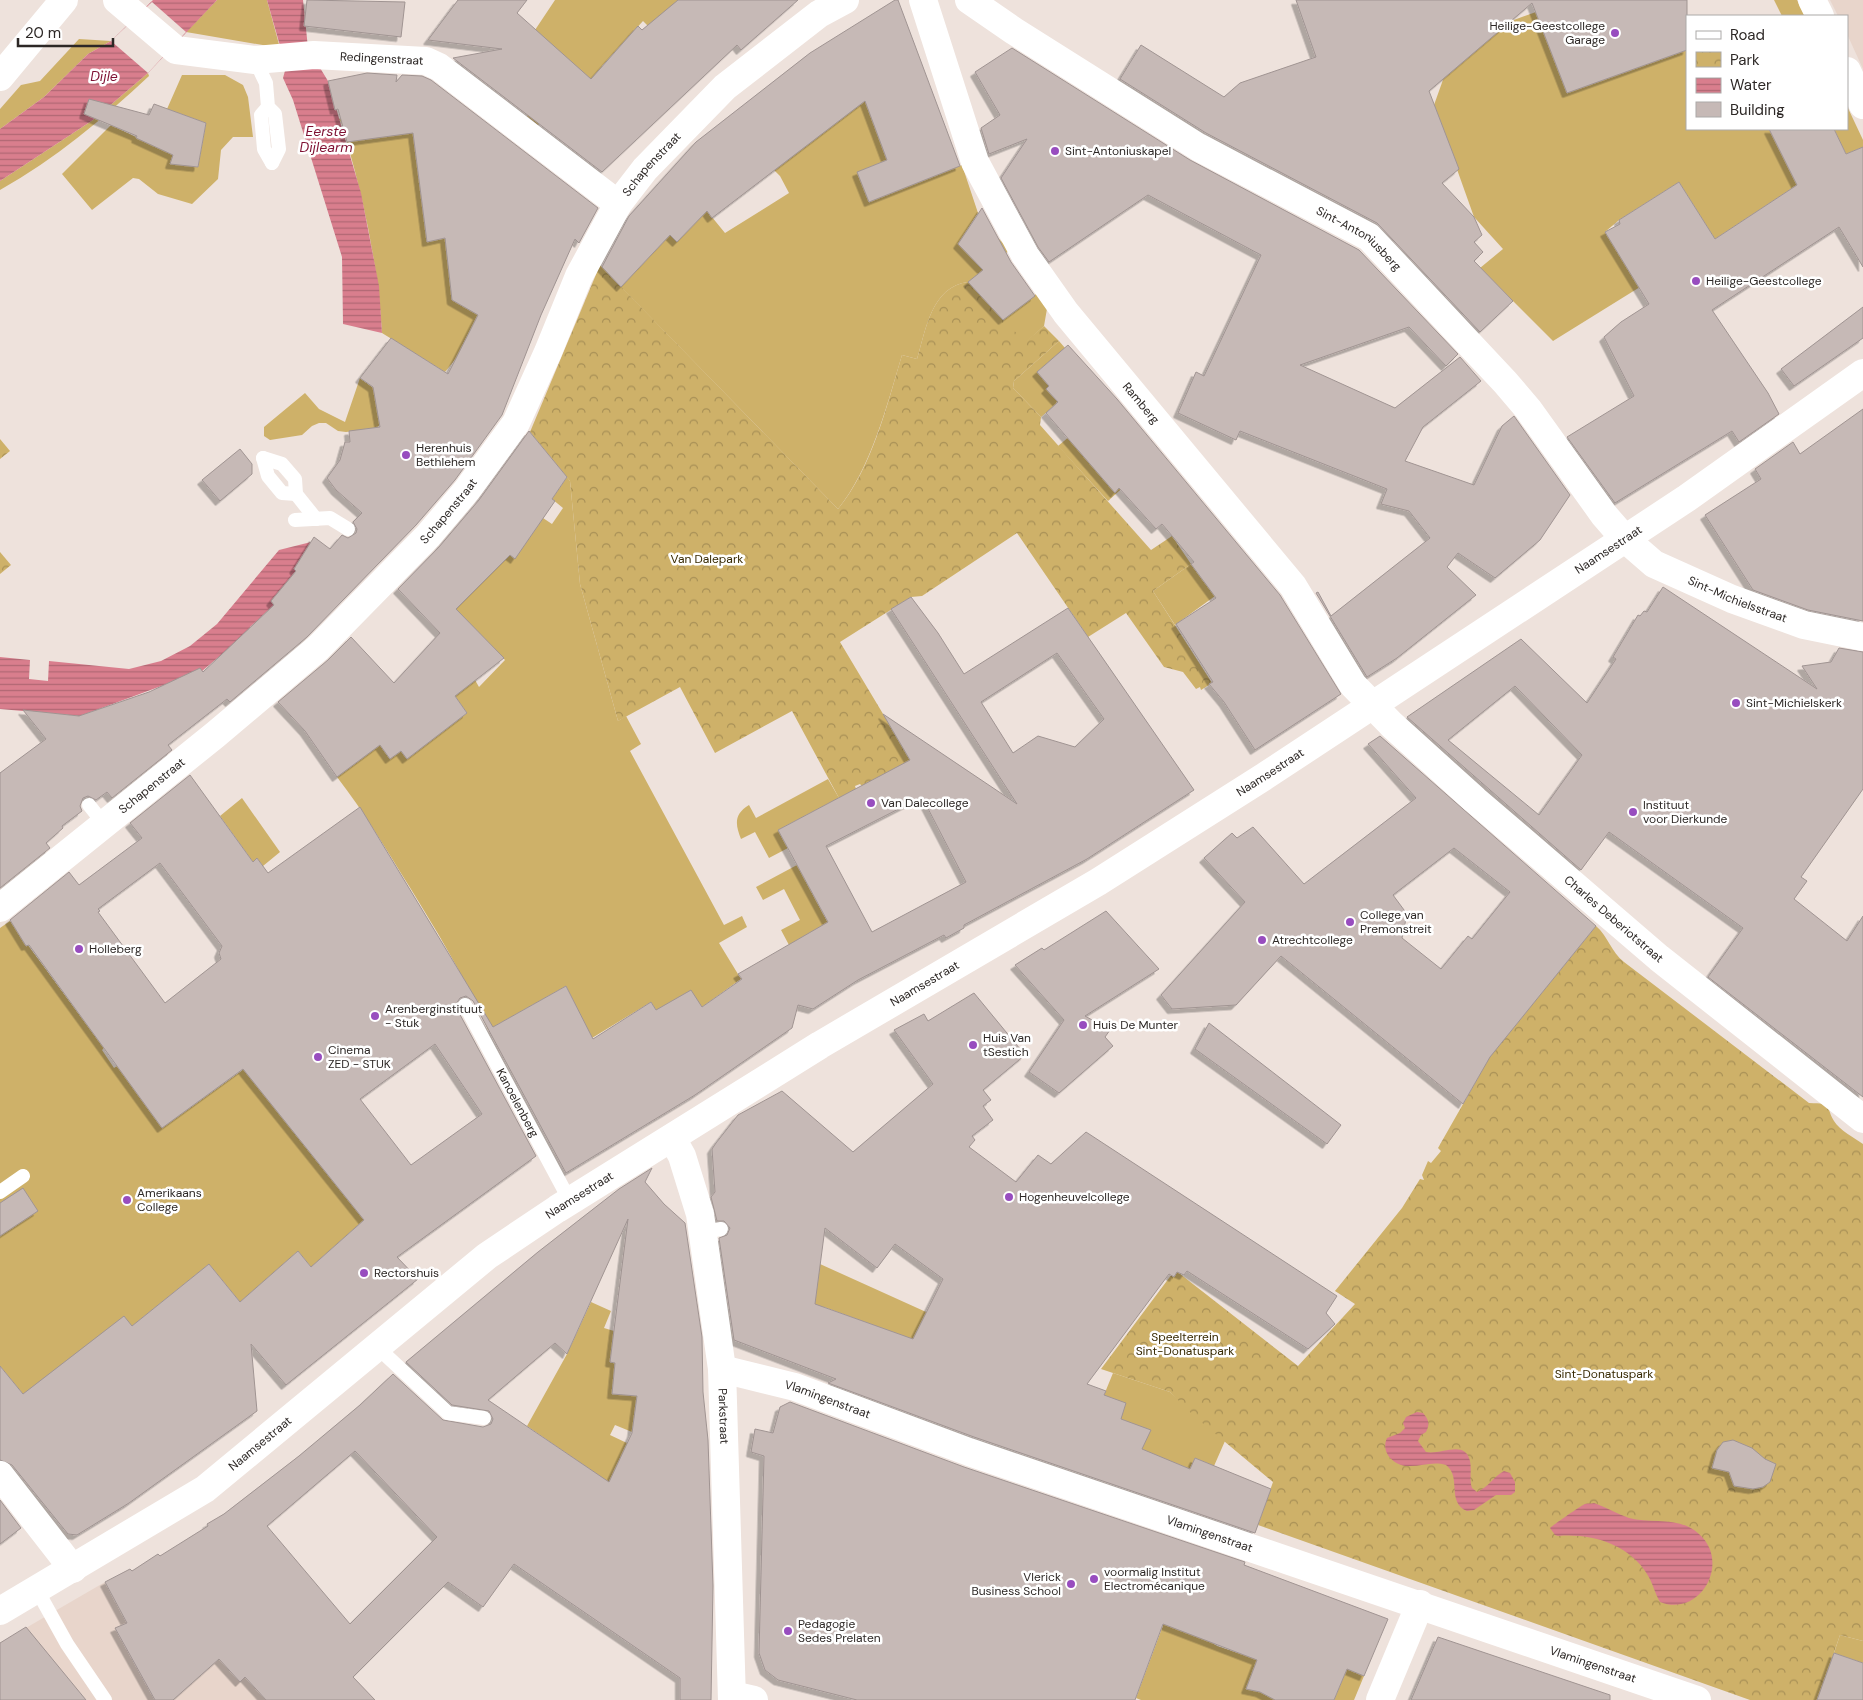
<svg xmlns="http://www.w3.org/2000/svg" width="1863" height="1700" viewBox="0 0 1863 1700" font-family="'DM Sans',sans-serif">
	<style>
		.built { fill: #e8d5cb }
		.green { fill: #ceb169 }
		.park { fill: url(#park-crowns) }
		.water { fill: url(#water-rules) }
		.pier { fill: #eee2dc }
		.building { fill: #c6b9b6; stroke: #a09492; fill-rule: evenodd; filter: url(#shadow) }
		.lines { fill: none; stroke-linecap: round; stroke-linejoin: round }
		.lane { stroke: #fff; stroke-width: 14 }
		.street { stroke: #fff; stroke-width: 28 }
		.poi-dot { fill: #984dbf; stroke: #fff; stroke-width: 2 }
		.labels { text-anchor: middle; stroke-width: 5; stroke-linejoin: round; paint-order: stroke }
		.poi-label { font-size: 12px; fill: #2d2826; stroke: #fff; text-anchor: start }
		.street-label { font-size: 12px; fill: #2d2826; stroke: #fff }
		.park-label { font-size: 12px; fill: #372902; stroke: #fff }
		.water-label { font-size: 14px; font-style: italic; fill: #7f1133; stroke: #fff }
	</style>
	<defs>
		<pattern id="park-crowns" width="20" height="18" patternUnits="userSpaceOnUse" patternTransform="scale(1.25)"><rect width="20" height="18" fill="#ceb169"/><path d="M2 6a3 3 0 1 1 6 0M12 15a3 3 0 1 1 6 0" fill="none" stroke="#a89056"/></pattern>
		<pattern id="water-rules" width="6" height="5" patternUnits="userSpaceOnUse" patternTransform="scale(1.25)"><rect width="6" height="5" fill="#d97e8d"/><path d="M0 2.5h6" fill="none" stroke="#b06773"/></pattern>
		<filter id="shadow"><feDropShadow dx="-4.5" dy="4.5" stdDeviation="0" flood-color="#0004"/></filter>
	</defs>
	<rect width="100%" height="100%" fill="#eee2dc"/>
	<g class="built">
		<path d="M1830,0h33v69l-16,-35v-18h-9z"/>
		<path d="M105,1582l43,78 48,-27 44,48 5,-4 21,23h-266v-57z"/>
	</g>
	<g class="green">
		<path d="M217,0h50l13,48 -94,-16z"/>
		<path d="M555,0h154l-58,29 -8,-8 -41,45 2,3 -32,32 -18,5 -16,19 -11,-9 11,-15 -3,-71z"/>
		<path d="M1774,0h23l8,16h-23z"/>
		<path d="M1536,12l31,81 120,-43v79h82l28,56 -82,54 -36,-57 -60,38 -14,12 35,55 -87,54 -73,-73 23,-19 -29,-32 -40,-112 10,-28 67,-56z"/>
		<path d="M79,39l32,2 -23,13 -44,43 -44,32v-20l21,-24 19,-4z"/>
		<path d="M148,73l1,3c-46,43 -94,83 -149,114v-9l93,-61z"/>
		<path d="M861,74l26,86 -29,12 11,30 93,-37 16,48 -20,31 36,-10 16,16 -42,32c-37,5 -42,48 -51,77l-15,-4c-15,50 -31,113 -64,154l-217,-222 49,-52 8,6 29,-30 18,22 64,-40 -9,-17 -11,-11z"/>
		<path d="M182,75h43l18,10 5,12 5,40h-20l-12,13 -3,29 -26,25 -34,-10 -19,-15 -6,-1 -41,32 -30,-36 49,-49 62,30 -2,9 27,3 8,-44 -39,-14z"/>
		<path d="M1847,106l16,34v7l-17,7 -12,-25h13z"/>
		<path d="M365,113l48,20 14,109 30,-6 -8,39 3,25 12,7 16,3 -22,46 -13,16 -63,-39c-4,-65 -17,-128 -35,-191l20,-3 -4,-16 -20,3 -4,-7z"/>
		<path d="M1040,291l8,12 -4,23 -19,17 -54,-27 32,3z"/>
		<path d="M1059,341l6,7 -28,24 12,14 -3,3 11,12 -1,3 -15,13 -28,-29 1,-7z"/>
		<path d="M360,378l36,27 -19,23 -31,4 -8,-1 -12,-8h-7l-7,3 -10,9 -32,5 -6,-4v-9l41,-34 14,16 26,13z"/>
		<path d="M1082,426l47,56 -21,19 -50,-55z"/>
		<path d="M567,477l3,4 10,103 38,137 8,-5 15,28 -11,7 94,174 18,-9 5,11 -28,16 22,36 -39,28 -46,3 -5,-8 -59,36 -26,-52 -78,44c-22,-51 -50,-97 -79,-144 -23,-37 -45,-74 -72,-109l43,-32 10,14 11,-8 6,8 60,-46 -12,-17 20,-16 4,7 26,-27 -55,-57 38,-63 27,18 28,-40 9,6 11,-16 -11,-9z"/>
		<path d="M1191,564l13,18 29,1 -58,42 -22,-34z"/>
		<path d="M828,779l11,19 -61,32 10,18 -19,10 -14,-26 -14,7c-6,-15 -7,-25 8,-34l7,13z"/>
		<path d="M242,798l38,54 -17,14 -6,-8 -4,4 -33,-46z"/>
		<path d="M797,865l45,84 -53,-4 -8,-15 19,-10 -16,-31 -21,11 -7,-13z"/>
		<path d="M10,921l94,127 -2,2 12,18 3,-2 45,62 82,-59 120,151 -53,47 -13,-16 -58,51 -31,-38 -77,62 -109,68 -23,-28v-438z"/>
		<path d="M820,1264l126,57 -10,27 -112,-41 -7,19 -25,-28z"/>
		<path d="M591,1302l20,9 -7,17 10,3 -4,31 5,1 -3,30 25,3 -5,36 -17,-7 -5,10 38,18 -17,45 -104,-72 40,-72z"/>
		<path d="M1113,1373l57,19 55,49 -11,25 -19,-8 -5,11 -15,-6 -5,9 -33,-13 13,-28 -29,-12 -17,-24z"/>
		<path d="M1168,1612l49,34 27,9 14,-34 13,5 -25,63 14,3 11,6 47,2h-177l-5,-2z"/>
		<path d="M1840,1635l23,6v22l-29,-10z"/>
		<path d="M1347,1669l17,7 -10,24h-20z"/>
	</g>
	<g class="park">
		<path d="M600,265l238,244c34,-41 49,-104 64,-154l15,4c9,-29 14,-72 51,-77l57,60 19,-16 15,15 -45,40 -1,7 28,29 -1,8 111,125 21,-14 19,28 -38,27 59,92 -11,7 -1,-3 -4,2 -13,-17 -19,-5 -38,-54 -38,24 -71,-104 -95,63 -11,1 -71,45 73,122 -51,22 -2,-2 -5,2 1,3 -17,9 -47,-87 -77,42 -35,-66 -62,34 -38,-137 -10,-103 -40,-49z"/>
		<path d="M0,439l10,12 -10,8z"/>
		<path d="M0,552l11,13 -11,9z"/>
		<path d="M1596,926c12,10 15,26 28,36l185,141c26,1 15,1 25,18 5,9 21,17 29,23v497l-23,-6 -22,65h-68l-492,-175 15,-43 -79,-66 -24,-24 -69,-23 74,-99 123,96 57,-62 -20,-13 67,-83 18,-29 4,1 -2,-5 6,-14 3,2 10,-12 -3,-3 41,-72 -3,-2z"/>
	</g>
	<g class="water">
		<path d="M153,0h64l-69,73 -55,47 -93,61v-52l44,-32 44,-43 23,-13z"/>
		<path d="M267,0h36l5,48 20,33 33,112 18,93 3,47 -39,-9 -1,-67 -49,-157 -10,-22 3,-11z"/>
		<path d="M311,542l-17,27 2,2 -25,30 3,4 -24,22 2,2 -50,42 -122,45 -80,-7v-52l30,3 -1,19 19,2 1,-20 80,8 32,-8 29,-15 27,-22 62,-74z"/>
		<path d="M1417,1412l6,1c6,7 7,11 3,19l-5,3 -3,6 8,11c16,3 39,-13 44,9 2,9 -1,18 2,27l5,4c12,-5 17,-16 27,-21l6,2 5,9v10l-4,3h-15l-22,15 -7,1c-21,-9 -5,-34 -21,-46 -13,-4 -23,1 -36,1 -15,1 -30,-13 -23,-28l13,-5 5,-5 -2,-5 3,-6z"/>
		<path d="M1594,1503c12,4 23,11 35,15 23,6 51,-2 70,16 32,28 2,84 -39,68 -5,-8 -7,-19 -13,-28 -18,-30 -56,-41 -89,-38l-3,-1 -5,-7c3,-3 32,-23 35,-24 3,-1 6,0 9,-1z"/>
	</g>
	<path class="pier" d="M152,2l34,30 -38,41 -37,-32z"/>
	<g class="building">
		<path d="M307,0l98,2 -4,35 -97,-11z"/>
		<path d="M458,0h69l-10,13 74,66 47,-53 4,4 36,-30h120l-57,50 -4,-5 -135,127 -149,-114 49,-9 -74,-9z"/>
		<path d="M895,0h3l62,166 -91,36 -12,-30 30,-12 -22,-59 -153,117 -5,-7 -30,31 -7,-7 -49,52 -19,-20 27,-51 67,-74 114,-89z"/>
		<path d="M1296,0h391v50l-120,43 -35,-90 -103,88 30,78 -17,14 32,34 8,18 -8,7 9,10 -9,9 39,40 -33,31 -103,-109 -171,-90 -86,-54 21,-34 83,52 16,-14 76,-26z"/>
		<path d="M1012,48l178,112 169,90 99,104 -12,12 -37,-39 -109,38 95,43 65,-51 21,24 -58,46 -18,34 69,24 28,-59 12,-10 56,79 -30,45 -45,38 -37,-25 -11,14 29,28 -79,63 -30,19 -51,-84 2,-1 13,24 99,-78 -21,-27 -28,-7 6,-15 -147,-58 -4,9 -58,-27 18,-41 8,4 57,-121 -113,-60 -99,67 -11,-15 -37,-69 26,-39 -38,15 -8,-26 19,-13 -25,-43z"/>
		<path d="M367,73l30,2 -1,7 6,-7 20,1 9,4 167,128 -19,35 -4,-4 -34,76 -39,100 -47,65 -39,45 -109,112 -77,65 -3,-3 -59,46 4,5 -60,48 -5,-6 -11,8 -8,-4 -5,2 -3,8 2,5 -20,15 1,2 -17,15 4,5 -50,40v-115l46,-34 -23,-29 56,6 70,-24 51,-24 3,4 71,-67 -3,-4 25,-30 -2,-2 20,-32 16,12 12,-14 6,3 8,-5 1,-4 -4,-7 9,-9 -26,-23 -9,-12 13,-18 5,-18h5l-1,-11 31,-4 -7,-40 -13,-9 31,-40 57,36 30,-59 -26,-15 -7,-62 -18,4 -14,-109 -66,9 -9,-33 -3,1 -7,-29z"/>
		<path d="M89,99l60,16 5,-11 52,19 -8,44 -28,-3 3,-9 -37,-17 1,-2 -53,-22z"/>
		<path d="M1769,129h65l12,25 17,-7v120l-24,-40 -127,83 56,83 11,21 -40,28 -7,-11 -117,72 -48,-66 67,-41 -30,-59 17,-15 28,-18 -44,-72 15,-8 -1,-4 60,-38 36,57 82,-54z"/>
		<path d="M982,208l29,54 24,34 -32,24 -35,-38 15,-12 -25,-26z"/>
		<path d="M1863,307v31l-69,48 -13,-17z"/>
		<path d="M1068,345l49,54 163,196 61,99 -86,56 -31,-48 -15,-18 4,-2 -37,-58 40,-26 -25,-34 3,-2 -32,-38 -6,5 -37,-41 -4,5 -69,-80 12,-11 -12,-13 3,-3 -12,-14z"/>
		<path d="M1863,409v212l-55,-11 -55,-20 -48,-75 56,-36 -6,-10 38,-27 7,12z"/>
		<path d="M529,431l38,46 -15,22 3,2 -40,58 -5,-4 -54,54 48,49 -49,38 12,17 -60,46 -6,-8 -11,8 -10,-14 -43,32 -32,-46 -27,-29 50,-42 23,-23 43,46 46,-50 -42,-44 41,-42 40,-47z"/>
		<path d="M240,449l12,15v10l-32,27 -18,-21z"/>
		<path d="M1663,587l154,102 -15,-23 29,-4 8,-14 24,4v137l-62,88 6,4 -13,18 53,42 16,-25v181l-155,-120 35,-49 -134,-96 -28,38 -174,-153 114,-78 66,64 29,-44 -3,-2 25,-42 2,1 4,-5 3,1zM1515,686l67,69 -43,60 -91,-75z"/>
		<path d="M911,597l27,36 26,41 104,-66 126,182 -107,69 -123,66v3l-18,10 -2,-3 -86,45 -45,29 -15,-4 -6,23 -97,67 -129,78 -93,-172 -7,-5 -6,2 -4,6 1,5 79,147 -139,101 21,22 -132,106 -35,-41 6,67 -128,92 -52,32 -9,-1 -56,-69 -12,-5v-94l23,28 101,-78 8,10 77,-62 31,38 58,-51 13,16 53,-47 -121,-151 -81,59 -133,-183 -3,1 -16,-26 59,-48 10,13 63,-47 -12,-15 60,-48 63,87 4,-4 11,15 92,-66 133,220 73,-41 27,53 58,-37 5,8 35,-20 11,17 40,-28 -4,-5 90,-52 -50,-92 132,-70 -27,-46 134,90 -126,-195zM1057,653l47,66 -29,28 -37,-11 -25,17 -32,-51zM922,797l44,85 -94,50 -46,-86zM160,863l62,83 -3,7 2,6 -56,44 -67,-91 2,-1 -2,-2zM435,1044l47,70 -71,51 -51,-66z"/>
		<path d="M1380,736l216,190 -106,131 -27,47 -182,-148 -45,49 -64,4 -11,-14 84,-93 -41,-44 28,-25 5,5 16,-11 51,57 112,-86 -48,-54zM1454,848l56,44 -38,47 -4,-3 -27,33 -39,-31 5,-24 -14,-19z"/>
		<path d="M1106,911l53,58 -74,47 25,14 -5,7 8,9 -54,47 -30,-21 35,-52 -49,-55 27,-17 2,2z"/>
		<path d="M974,993l51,62 -42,35 8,10 -8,6 10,14 -21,16 3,4 -6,7 47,35 22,-27 13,9 35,-32 251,164 -11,17 9,11 -27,25 -121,-78 -3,4 -7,-3 -3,5 -5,-3 -82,110 19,7 -2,4 22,8 -5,16 30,11 -9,19 48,20 5,-11 76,31 -16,44 -281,-96 -146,-54 8,-4 -102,-39 -15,-102 8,-3 3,-7 -6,-7h-7l-6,-24 4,-5 -3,-43 4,-6 22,-28 44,-24 71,61 80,-68 -39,-54 30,-16 4,7zM825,1228l52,40 18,-24 48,35 -30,60 -98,-35z"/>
		<path d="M1209,1023l132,102 -14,19 -132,-95z"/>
		<path d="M652,1168l-7,14 19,22 21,19 17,114 1,55 5,48 5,146 -2,114h-31v-22l-166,-114 -31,43 -35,-25 -95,95 22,23h-109l-21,-23 -5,5 -21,-23 -46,41h-18l-40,-72 12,-5 -22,-41 25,-13 2,2 26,-17 2,2 48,-30 -1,-2 17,-10 75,-58 61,-51 33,-31 50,46 40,7 8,-3 2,-5 -4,-8 -37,-6 -46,-43 132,-110 81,-63zM628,1219l-18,143 5,1 -3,31 25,2 -5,37 -23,49 -121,-82 67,-57 12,11zM355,1451l82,86 -87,87 -83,-98z"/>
		<path d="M23,1188l15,23 -38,25v-33z"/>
		<path d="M790,1402l174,65 281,95 -1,3 144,54 -24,57 -17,-7 -13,31h-59l-15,-8 -14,-3 11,-29 -94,-36 -28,76h-278l-79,-20 -13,-10 -6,-17 5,-197 -13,-4 4,-23 18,4 7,-26z"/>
		<path d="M1733,1440l19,8 13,11 11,5 -6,18 -7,5 -10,2 -19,-3 -5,-14 -17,-4 5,-18 6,-8z"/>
		<path d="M0,1500l21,28 -21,16z"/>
		<path d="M26,1627l60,73h-86v-57z"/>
		<path d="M1438,1637l172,58v5h-199z"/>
		<path d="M1834,1653l29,10v37h-46z"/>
	</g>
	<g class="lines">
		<g class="lane">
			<path d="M255,60l11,23 2,24 7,7 4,35 -7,14"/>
			<path d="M268,107l-7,8 3,34 8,14"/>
			<path d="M263,458l19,6 13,15 1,15 20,25"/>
			<path d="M263,458l5,18 14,17 14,1"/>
			<path d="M295,520l35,-2 18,11"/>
			<path d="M89,805l15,19"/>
			<path id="s1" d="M465,1005l105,196"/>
			<path d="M0,1192l23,-16"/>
			<path d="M703,1232l18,-3"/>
			<path d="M377,1347l71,66 36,5"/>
			<path d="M37,1590l30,54 38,56"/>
		</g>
		<g class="street">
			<path id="s2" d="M117,0l59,50 79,10 59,-5 112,6 13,6 179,137"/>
			<path id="s3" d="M923,0l52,162 50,93 41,58 227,273 60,99 39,40 83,75 184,158 204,161"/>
			<path id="s4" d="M969,0l45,31 184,116 171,90 136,145 23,27 76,106 20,23 30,26 78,35 72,26 59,12"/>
			<path d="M1812,0l8,16"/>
			<path d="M1847,71l16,34"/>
			<path d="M0,77l64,-77"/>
			<path id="s5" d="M0,908l215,-173 103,-87 110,-112 39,-46 49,-67 32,-71 31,-76 39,-72 27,-35 80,-82 94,-73 26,-14"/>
			<path id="s6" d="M672,1138l10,18 18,58 22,155 10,331"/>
			<path id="s7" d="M722,1369l73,18 174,65 728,248"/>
			<path d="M0,1475l73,94"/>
			<path id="s8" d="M0,1611l205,-122 282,-233 70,-47 263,-164 278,-163 167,-106 422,-278 176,-125"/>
			<path d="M732,1695l22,5"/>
			<path d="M1380,1700l40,-96"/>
		</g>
	</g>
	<g class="poi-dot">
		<circle cx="1615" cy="33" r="5"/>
		<circle cx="1055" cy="151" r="5"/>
		<circle cx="1696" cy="281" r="5"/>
		<circle cx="406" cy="455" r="5"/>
		<circle cx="1736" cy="703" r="5"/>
		<circle cx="871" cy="803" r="5"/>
		<circle cx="1633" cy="812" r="5"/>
		<circle cx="1350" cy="922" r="5"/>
		<circle cx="1262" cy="940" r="5"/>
		<circle cx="79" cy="949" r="5"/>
		<circle cx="375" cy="1016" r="5"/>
		<circle cx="1083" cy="1025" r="5"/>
		<circle cx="973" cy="1045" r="5"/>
		<circle cx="318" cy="1057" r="5"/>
		<circle cx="1009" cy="1197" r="5"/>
		<circle cx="127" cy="1200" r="5"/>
		<circle cx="364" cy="1273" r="5"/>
		<circle cx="1094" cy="1579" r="5"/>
		<circle cx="1071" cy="1584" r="5"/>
		<circle cx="788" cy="1631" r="5"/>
	</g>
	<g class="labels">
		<g class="poi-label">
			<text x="1605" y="30" text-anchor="end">Heilige-Geestcollege<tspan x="1605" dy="14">Garage</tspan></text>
			<text x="1065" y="155">Sint-Antoniuskapel</text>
			<text x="1706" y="285">Heilige-Geestcollege</text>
			<text x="416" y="452">Herenhuis<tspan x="416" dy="14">Bethlehem</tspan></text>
			<text x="1746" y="707">Sint-Michielskerk</text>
			<text x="881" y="807">Van Dalecollege</text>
			<text x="1643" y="809">Instituut<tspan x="1643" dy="14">voor Dierkunde</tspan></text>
			<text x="1360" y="919">College van<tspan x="1360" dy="14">Premonstreit</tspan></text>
			<text x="1272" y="944">Atrechtcollege</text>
			<text x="89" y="953">Holleberg</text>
			<text x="385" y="1013">Arenberginstituut<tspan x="385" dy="14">- Stuk</tspan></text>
			<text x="1093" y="1029">Huis De Munter</text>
			<text x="983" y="1042">Huis Van<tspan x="983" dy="14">tSestich</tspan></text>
			<text x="328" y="1054">Cinema<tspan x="328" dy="14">ZED - STUK</tspan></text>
			<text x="137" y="1197">Amerikaans<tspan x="137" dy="14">College</tspan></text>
			<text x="1019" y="1201">Hogenheuvelcollege</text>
			<text x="374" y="1277">Rectorshuis</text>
			<text x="1104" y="1576">voormalig Institut<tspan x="1104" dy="14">Electromécanique</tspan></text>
			<text x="1061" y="1581" text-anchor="end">Vlerick<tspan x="1061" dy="14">Business School</tspan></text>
			<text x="798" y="1628">Pedagogie<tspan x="798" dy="14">Sedes Prelaten</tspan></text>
		</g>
		<g class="street-label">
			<text dy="4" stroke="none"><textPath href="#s2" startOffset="284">Redingenstraat</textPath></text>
			<text dy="4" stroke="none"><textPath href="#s5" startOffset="1005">Schapenstraat</textPath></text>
			<text dy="4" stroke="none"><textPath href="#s4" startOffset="458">Sint-Antoniusberg</textPath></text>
			<text dy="4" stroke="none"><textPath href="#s3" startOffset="464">Ramberg</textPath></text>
			<text dy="4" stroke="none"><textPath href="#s5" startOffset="600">Schapenstraat</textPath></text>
			<text dy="4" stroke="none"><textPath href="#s8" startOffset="1930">Naamsestraat</textPath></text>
			<text dy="4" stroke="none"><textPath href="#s4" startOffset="991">Sint-Michielsstraat</textPath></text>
			<text dy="4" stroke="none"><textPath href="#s8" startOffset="1525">Naamsestraat</textPath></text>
			<text dy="4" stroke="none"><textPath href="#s5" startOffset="195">Schapenstraat</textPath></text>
			<text dy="4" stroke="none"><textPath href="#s3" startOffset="1168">Charles Deberiotstraat</textPath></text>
			<text dy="4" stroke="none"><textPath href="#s8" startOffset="1120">Naamsestraat</textPath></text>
			<text dy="4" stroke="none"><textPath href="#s1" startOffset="111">Kanoelenberg</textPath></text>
			<text dy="4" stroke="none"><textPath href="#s8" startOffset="715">Naamsestraat</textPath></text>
			<text dy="4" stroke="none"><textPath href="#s7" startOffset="110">Vlamingenstraat</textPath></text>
			<text dy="4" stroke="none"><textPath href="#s6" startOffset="285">Parkstraat</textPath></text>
			<text dy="4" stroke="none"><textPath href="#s8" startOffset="310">Naamsestraat</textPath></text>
			<text dy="4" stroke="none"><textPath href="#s7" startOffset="515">Vlamingenstraat</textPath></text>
			<text dy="4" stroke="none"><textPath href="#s7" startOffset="920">Vlamingenstraat</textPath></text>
		</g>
		<g class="park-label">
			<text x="707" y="563">Van Dalepark</text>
			<text x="1185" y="1341">Speelterrein<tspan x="1185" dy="14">Sint-Donatuspark</tspan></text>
			<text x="1604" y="1378">Sint-Donatuspark</text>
		</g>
		<g class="water-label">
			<text x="104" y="81">Dijle</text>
			<text x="326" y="136">Eerste<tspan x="326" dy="16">Dijlearm</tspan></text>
		</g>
	</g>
	<rect x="1686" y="15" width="162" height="115" fill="#ffffff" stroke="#aba9a8"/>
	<rect x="1696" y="31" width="25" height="8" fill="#ffffff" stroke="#aba9a8"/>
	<text x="1730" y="40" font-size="15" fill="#2d2826">Road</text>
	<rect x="1696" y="52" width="25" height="15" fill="url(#park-crowns)" stroke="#aba9a8"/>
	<text x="1730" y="65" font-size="15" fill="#2d2826">Park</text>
	<rect x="1696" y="78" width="25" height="15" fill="url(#water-rules)" stroke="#aba9a8"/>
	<text x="1730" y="90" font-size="15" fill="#2d2826">Water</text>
	<rect x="1696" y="102" width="25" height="15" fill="#c6b9b6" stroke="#aba9a8"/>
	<text x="1730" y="115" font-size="15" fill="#2d2826">Building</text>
	<path d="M18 38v8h95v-8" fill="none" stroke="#2d2826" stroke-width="2.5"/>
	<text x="25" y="38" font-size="15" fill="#2d2826" stroke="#ffffff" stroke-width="4" paint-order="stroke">20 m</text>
</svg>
